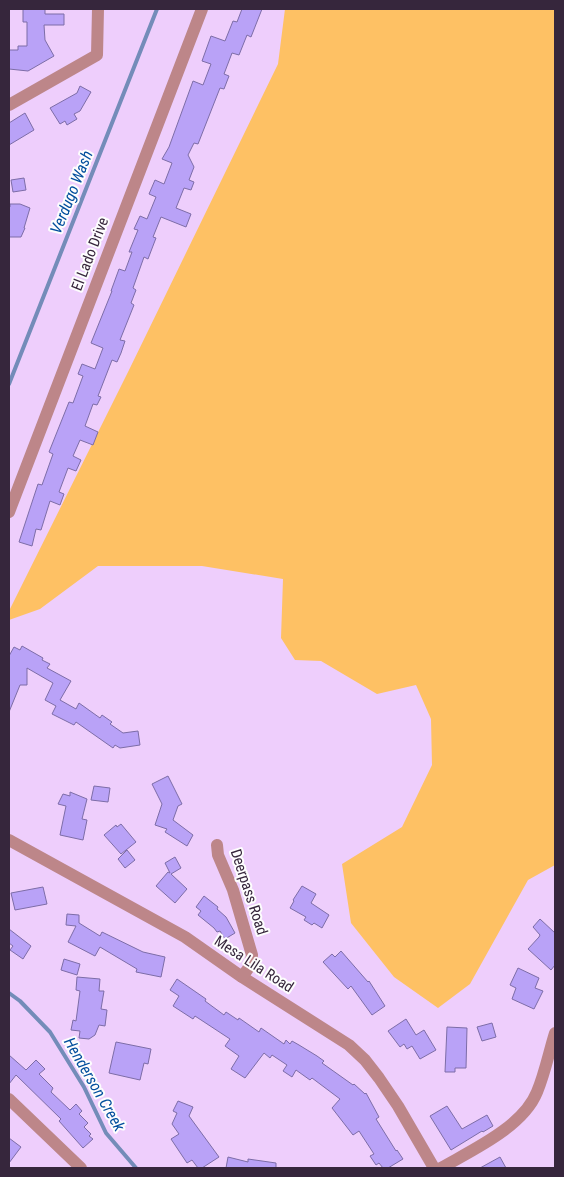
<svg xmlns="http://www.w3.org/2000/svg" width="564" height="1177" viewBox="0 0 564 1177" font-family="'Roboto Condensed',sans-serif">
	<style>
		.green { fill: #fec164 }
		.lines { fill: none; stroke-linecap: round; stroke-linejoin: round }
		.stream { stroke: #748cb9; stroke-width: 4 }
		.building { fill: #b9a2f7; stroke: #7d6da7 }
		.minor { stroke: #bd8689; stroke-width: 12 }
		.labels { text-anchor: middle; stroke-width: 4; stroke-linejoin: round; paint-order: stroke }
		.street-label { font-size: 15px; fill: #36263c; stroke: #fdfdfd }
		.water-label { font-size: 16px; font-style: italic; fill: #024e9d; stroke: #fdfdfd }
	</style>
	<rect width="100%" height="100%" fill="#eecefc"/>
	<path class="green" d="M285,9h270v856l-27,15 -58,104 -32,24 -44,-31 -43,-54 -9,-59 60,-37 30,-62 -1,-46 -15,-34 -39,9 -56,-33 -26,-1 -14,-22 2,-59 -81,-13h-104l-58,43 -31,11v-9l120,-241 149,-306z"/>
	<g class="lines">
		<g class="stream">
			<path d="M9,384l148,-375"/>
			<path d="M9,993l11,8 30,31 34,55 22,46 30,35"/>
		</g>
	</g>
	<g class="building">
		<path d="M23,9h22v5h19v11h-20l1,15 9,16 -26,15 -19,-2v-19h9v-4h9v-24h-4z"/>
		<path d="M242,9h20l-11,28 -4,-2 -8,20 -7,-2 -8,21 5,2 -5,13 -4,-1 -22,56 -4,-1 -6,12 6,12 -5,13 5,2 -3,8 -7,-2 -8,20 15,6 -5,13 -25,-10 -8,20 3,1 -8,21 -4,-2 -11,31 3,2 -5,13 3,2 -14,35 5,1 -4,12 -4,9 -5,-2 -14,36 3,1 -4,8 -4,-1 -8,22 13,6 -5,13 -13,-5 -7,16 8,4 -5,11 -8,-3 -9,24 5,2 -4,11 -10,-4 -9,29 -5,-1 -4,17 -13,-4 19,-58 4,1 11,-31 -4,-2 20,-50 4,1 10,-27 -5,-2 4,-10 13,5 8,-21 -12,-5 21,-52h-1l8,-22 6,2 7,-19h-3l9,-22 -4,-1 6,-13 7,3 9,-22 -7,-3 6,-14 9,4 8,-21 -10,-4 7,-12 24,-66 10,4 8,-21 -9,-3 9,-25 14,5 8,-20 4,1z"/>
		<path d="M80,86l11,6 -11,19 -6,3 3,5 -10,6 -2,-4 -5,3 -10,-16 27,-15z"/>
		<path d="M25,113l9,17 -25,15v-22z"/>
		<path d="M24,178l2,12 -13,2 -2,-12z"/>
		<path d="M10,204h10l10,4 -6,20h1l-4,9h-12v-30h1z"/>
		<path d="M22,646l21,12 -1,2 8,4 -3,4 24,13 -11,19 16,9 3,-6 21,15 2,-3 10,7 -2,2 13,9 15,-2 2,14 -20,3 -5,-3 -2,3 -37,-26 -2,3 -22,-11 4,-8 -11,-6 8,-17 -26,-15v17h-7l-11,27v-56l5,-9 6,3z"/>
		<path d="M168,776l14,28 -4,2 -5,14 20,15 -6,11 -22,-14 2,-3 -12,-4 7,-21 -10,-20z"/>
		<path d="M94,786l16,2 -2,14 -17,-2z"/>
		<path d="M70,792l17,7 -5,20 5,1 -4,20 -23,-5 6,-29 -8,-2 5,-10 7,2z"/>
		<path d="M121,824l15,18 -15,12 -17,-19 12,-10 1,2z"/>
		<path d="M127,850l8,10 -10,8 -7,-9z"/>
		<path d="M175,857l6,11 -10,6 16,15 -12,14 -19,-17 12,-14 2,1 -5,-10z"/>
		<path d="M302,886l14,8 -5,9 18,12 -7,13 -8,-5 -2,2 -8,-5 2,-3 -16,-9 4,-7 -1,-1z"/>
		<path d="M43,887l4,17 -32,6 -4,-17z"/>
		<path d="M204,896l14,11 -1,2 9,8 9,16 -10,6 -5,-8 -3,1 -3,-4 -16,-13 3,-4 -5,-4z"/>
		<path d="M67,914l12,1v8l21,13 2,-4 41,20 22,5 -4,20 -25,-5 1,-3 -37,-22 -5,9 -27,-14 8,-16 -10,-1z"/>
		<path d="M540,919l15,14v32l-4,5 -23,-21 11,-12 1,-2 -7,-8z"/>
		<path d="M9,929l22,17 -8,13 -13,-9 3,-4 -4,-3z"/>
		<path d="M341,951l27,31 1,-1 16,25 -13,9 -21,-29 -3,3 -25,-27 9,-8 3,3z"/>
		<path d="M64,959l16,5 -3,11 -16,-5z"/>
		<path d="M518,968l21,10 -4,10 8,3 -9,18 -22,-10 4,-11 -6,-3z"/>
		<path d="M77,977l23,2 -1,12h5l-3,18 6,1 -2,16 -6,-1 -4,10 -6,4 -10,-1 1,-7 -9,-1 2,-10 3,1 4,-30 -4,-1z"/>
		<path d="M177,979l29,20 -1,2 19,14 2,-3 12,8 1,-2 20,14 2,-4 23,16 2,-4 4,4 2,-3 7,4 18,11 7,5 -2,2 31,22 1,-1 11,10 1,-1 13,24 -3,2 20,32 1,-1 6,9 -15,9h-5l-4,-5 -3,2 -6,-9 4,-2 -15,-23 -6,4 -21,-27 8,-9 -28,-21 -2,2 -14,-10 -4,7 -9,-6 4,-6 -15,-10 -2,3 -6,-5 -19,25 -14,-9 8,-13 -14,-10 5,-7 -35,-23 -2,3 -20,-13 6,-10 -9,-6z"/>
		<path d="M406,1019l10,16 8,-5 12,20 -16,9 -8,-13 -5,3 -3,-5 -4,3 -12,-16z"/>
		<path d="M492,1023l4,14 -14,4 -5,-14z"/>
		<path d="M447,1027l20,1 -1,40h-11v4h-10z"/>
		<path d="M116,1042l35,7 -3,15 -4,-1 -4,17 -31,-7z"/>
		<path d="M9,1055l17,15 10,-10 9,9 -6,5 14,14 -2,4 19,18 6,-6 6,7 -3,3 9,9 -4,4 7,7 -2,2 4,3 -10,9 -24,-27 2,-2 -45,-44 -7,9z"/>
		<path d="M178,1101l15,6 -4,9 30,41 -17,11h-4l-6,-8 -5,3 -16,-24 8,-5 -7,-10 5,-11 -4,-2z"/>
		<path d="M447,1106l15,23 25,-14 6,11 -10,6 -1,-1 -31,19 -21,-34z"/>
		<path d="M9,1138l12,9 -12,16z"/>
		<path d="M228,1157l20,5v-3l28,4v5h-50z"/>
		<path d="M500,1157l6,11h-26z"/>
	</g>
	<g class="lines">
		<g class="minor">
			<path d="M9,105l88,-50 1,-46"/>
			<path d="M9,512l193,-503"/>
			<path d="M9,840l176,97 57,40 107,68 16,15 14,18 19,28 36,62"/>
			<path d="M217,845l1,10 15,35 19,65 -2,11 -8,11"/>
			<path d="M9,1099l72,69"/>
			<path d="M441,1168c31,-18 82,-41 96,-76 8,-19 12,-40 18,-59"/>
		</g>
	</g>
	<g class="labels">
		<g class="street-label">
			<text transform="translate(90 254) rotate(-69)" y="5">El Lado Drive</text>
			<text transform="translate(249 892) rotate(72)" y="5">Deerpass Road</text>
			<text transform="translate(254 964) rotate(33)" y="5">Mesa Lila Road</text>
		</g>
		<g class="water-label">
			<text transform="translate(71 192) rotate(-68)" y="6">Verdugo Wash</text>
			<text transform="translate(95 1084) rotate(60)" y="6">Henderson Creek</text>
		</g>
	</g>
	<rect width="564" height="1177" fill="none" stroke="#36263c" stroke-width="20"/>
</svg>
